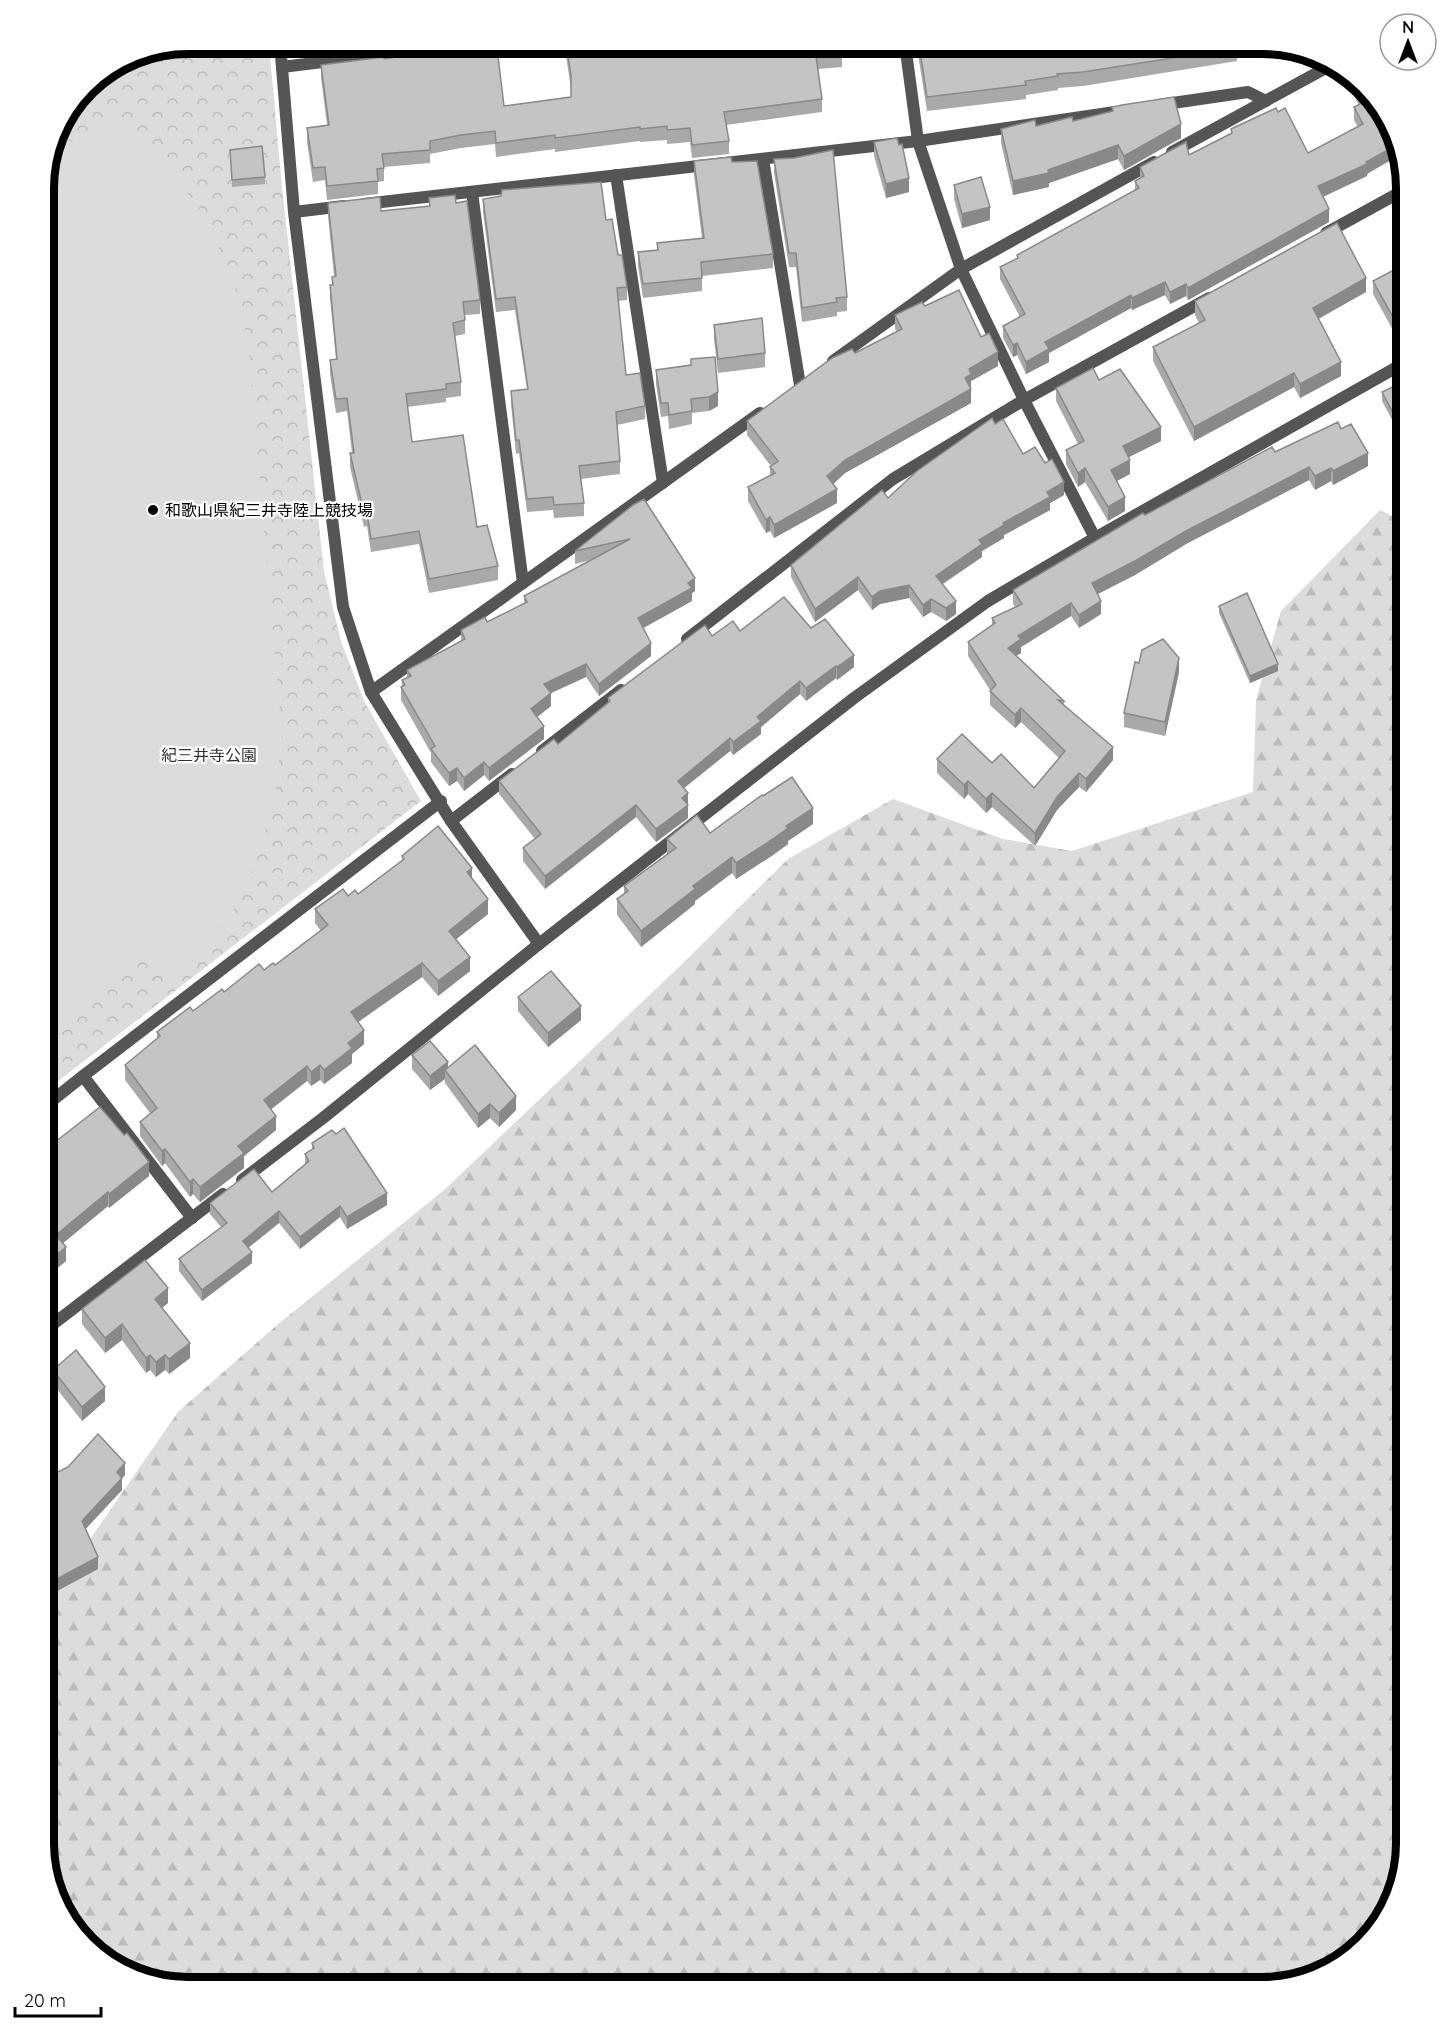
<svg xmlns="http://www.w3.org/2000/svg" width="1450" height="2031" viewBox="0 0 1450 2031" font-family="Quicksand,'Noto Sans JP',sans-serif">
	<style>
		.forest { fill: url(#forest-firs) }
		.park { fill: url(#park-crowns) }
		.pitch { fill: #dcdcdc }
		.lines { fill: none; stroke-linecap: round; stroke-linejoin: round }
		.minor { stroke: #555; stroke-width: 12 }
		.tertiary { stroke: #555; stroke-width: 12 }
		.wall { fill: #a9a9a9 }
		.shaded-wall { fill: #898989 }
		.building { fill: #c4c4c4; stroke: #898989; stroke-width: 1.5 }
		.poi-dot { fill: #000; stroke: #fff; stroke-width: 2 }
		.labels { text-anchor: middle; stroke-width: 4.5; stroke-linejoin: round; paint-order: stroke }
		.poi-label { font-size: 16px; fill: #000; stroke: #fff; text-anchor: start }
		.park-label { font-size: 16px; fill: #333; stroke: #fff }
		.rim { fill: none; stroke: #000; stroke-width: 8 }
	</style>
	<defs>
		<pattern id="forest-firs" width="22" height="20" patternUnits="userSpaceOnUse" patternTransform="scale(1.5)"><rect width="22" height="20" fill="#dcdcdc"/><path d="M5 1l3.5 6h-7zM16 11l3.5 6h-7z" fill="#bbb"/></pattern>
		<pattern id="park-crowns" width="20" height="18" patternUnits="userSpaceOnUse" patternTransform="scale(1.5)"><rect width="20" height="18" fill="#dcdcdc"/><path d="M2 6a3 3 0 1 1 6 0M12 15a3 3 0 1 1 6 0" fill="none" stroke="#bbb"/></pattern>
	</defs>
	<rect width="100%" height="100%" fill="#fff"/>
	<path class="forest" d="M1380,510l26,13v1320l-19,72 -53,53 -72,19h-1083l-63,-19 -53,-53 -19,-72v-250l40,-45 94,-136 99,-87 166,-134 237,-225 108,-107 105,-60 110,40 69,12 181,-59 3,-92 25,-89z"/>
	<path class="park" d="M188,44h81l13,143 42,384 17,70 23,60 57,100 -377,291v-914l15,-54 34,-44 40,-26z"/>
	<path class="pitch" d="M116,117l46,44 31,39 26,48 19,48 10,46 34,393 -7,61 -19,67 -24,51 -49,61 -47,-22 -65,60 -27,13v-848l13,-48 23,19z"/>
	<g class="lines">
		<g class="minor">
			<path d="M280,44l14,168 49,395 28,85 80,129 88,123"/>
			<path d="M905,44l13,97 43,128 63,131 71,138"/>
			<path d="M282,67l187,-23"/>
			<path d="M1159,105l89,-13 18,9"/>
			<path d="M1172,152l163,-89"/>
			<path d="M763,159l37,226"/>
			<path d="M616,175l47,308"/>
			<path d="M472,192l51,391"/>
			<path d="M364,204l554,-63 197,-29"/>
			<path d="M294,212l50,-6"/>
			<path d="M1326,233l80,-44"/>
			<path d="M833,361l128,-92 193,-107"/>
			<path d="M687,639l206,-160 131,-79 185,-102"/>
			<path d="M371,692l389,-279"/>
			<path d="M542,751l79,-61"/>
			<path d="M451,821l61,-47"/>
			<path d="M44,1107l39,-31"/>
			<path d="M192,1218l-109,-142 358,-275"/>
		</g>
		<g class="tertiary">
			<path d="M242,1180l81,-62 216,-174 315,-246 134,-97 107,-63 311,-176"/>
			<path d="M44,1331l179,-137"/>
		</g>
	</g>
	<g class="wall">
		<path d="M566,44h332v6l-56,7v10l-24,2 4,30v13l-96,13 3,16v13l-37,4 -2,-16 -23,2v-4l-27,2v-1l-85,11v-3l-59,8 -1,-13 -34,4 -31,6v9l-46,4v14l-6,1v12l-51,6 -2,-20 -12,2 -6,-40v-14l20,-3 -6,-47v-13l159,-14 24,55 67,-9v-8l-5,-33z"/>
		<path d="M913,44h323l1,17 -154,25 -25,2v2l-32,5v4l-99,12 -10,-63h-3z"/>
		<path d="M1346,75l41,41 -20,60 -44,21 6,25 -141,78 -2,-4 -16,8 -5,-9 -33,15 -1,-2 -82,45v9l-23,12 -9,-19 -4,2 -10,-19v-12l17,-9 -20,-38v-12l17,-8v-4l118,-64v-10l5,-3v-11l49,-12 42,-21v-5l47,-17 30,41 50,-26 -4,-7v-13l5,-2 -13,-24z"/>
		<path d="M1073,121l108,17 -57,32 -6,-11 -69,24v4l-36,8 -12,-52v-14z"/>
		<path d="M874,142l35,50 -23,6 -12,-42z"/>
		<path d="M230,150l35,27v7l-33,3z"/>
		<path d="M774,159l73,138v14l-10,1v4l-35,6 -6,-55h-7l-15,-94z"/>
		<path d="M694,161l38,1 41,92v14l-71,8v15l-59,7 -5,-32v-14l19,-2 45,-12 -8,-63z"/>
		<path d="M954,185l36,35 -28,8 -8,-29z"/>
		<path d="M1407,192v21l-4,-7v-12z"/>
		<path d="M429,198l27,5 24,97v14l-15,1v19l-10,2 6,46v14l-15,2v4l-39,5 5,35 65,85 21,39v14l-69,13 -10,-49 -48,8 -4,-26 -3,1 -14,-60v-14h2l-5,-42 -11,2 -6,-39v-14l6,-1 -6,-61v-13h2l2,-9 -6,-60v-13l53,8 48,-5z"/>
		<path d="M483,199l123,21 21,67v13l-9,1 8,74 19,31v13l-28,6 3,36v13l-39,5 3,24v13l-30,2 -1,-8 -26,2 -8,-59 -3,1 -5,-50v-13l16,-2 -12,-79 -19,2 -13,-100z"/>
		<path d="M1407,263v62l-13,7 -21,-38v-13z"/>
		<path d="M1366,292l-48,26 23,58 -41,22 -6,-11 -100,54 -41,-80v-14l46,-24 -4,-8v-14z"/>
		<path d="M925,306l56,31 17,29 -27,15 -1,7 1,15 -126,70 -12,11 4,19 -63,35 -4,-7 -4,2 -18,-32v-14l22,-12v-8l1,-1 -24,-31v-14l108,-68 42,-21 -2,-3v-14z"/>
		<path d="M714,325l51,28v14l-47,6 -4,-34z"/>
		<path d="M691,359l27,47 -9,5 -17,2v11l-23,5 -1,-13 -7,1 -5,-33v-14l35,-5z"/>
		<path d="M1099,380l62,61 -32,16 1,17 -13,7 8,30 -17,10 -23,-39 -7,5 -12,-23v-14l12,-6 -22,-43v-13z"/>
		<path d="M1407,380v65l-1,1 -24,-45v-9z"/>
		<path d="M995,424l69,71 -14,8v7l-46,25v3l-22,13v6l-39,27 13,30 -10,7 -15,-9 -8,5 -14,-19 -29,6 -8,6 -14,-20 -43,32 -24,-45v-12z"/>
		<path d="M1341,429l27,37 -35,19 -2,-4 -16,9 -6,-10 -123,64 -51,31 -38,19 4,20 -22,14 -8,-12 -50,31v6l-5,3 48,45v4l49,55 -27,32 -7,-5 -22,23 -22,36 -43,-39 -6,6 -18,-19 -4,5 -27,-26v-14l55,4 42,25 25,-30 -38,-36 -6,6 -25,-23v-15l-22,-34v-14l24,-17v-7l23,-11 -2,-3v-14l132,-75 130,-63z"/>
		<path d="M633,505l62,86 -3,2v8l-49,27 8,28 -52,40 -13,-19 -35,16v13l-14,11 7,22 -55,42 -5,-6 -20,16 -7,-10 -8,5 -18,-24v-9l-30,-53v-13l1,-1v-6l5,-2v-8l54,-29v-11l26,-8 37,-19v-7l67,-36 -16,4v-13z"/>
		<path d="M1219,606l59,65 -28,12 -31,-70z"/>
		<path d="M811,628l43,39 -17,13 -1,-2 -30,23 -6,-7 -39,33v7l-28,21 -3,-4 -46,37 4,5v25l-32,24 -20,-25 -91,72 -22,-28v-13l12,-9 -36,-45v-13l59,-37 50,-40v-6l104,-62 28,-5z"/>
		<path d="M1179,672l-14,64 -41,-9v-14z"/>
		<path d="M763,796l50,28 -25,17v3l-15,11 -37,24 -4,-6 -37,28v3l-54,43 -24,-32v-16l7,-5v-8l43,-32v-15l43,-6z"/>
		<path d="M402,856l70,23 16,35 -32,25 14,32 -32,25 -16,-19 -64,45 6,22 -12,10v9l-28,21 -4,-4 -9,6 -4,-5 -36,28 5,21 -32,26v12l-44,34 -7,-8 -3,3 -25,-34 -3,3 -22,-30v-14l10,-9 -25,-33v-15l32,-26v-7l67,-40 51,-27 46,-34 -6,-8v-14l33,-13 10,-2 44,-33z"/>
		<path d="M518,997l63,23 -33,27 -30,-36z"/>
		<path d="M412,1055l36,12 68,43 -17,17 -9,-9 -12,10 -33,-45v-4l-15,11 -18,-21z"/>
		<path d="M55,1142l94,34 -40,32 -1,-2 -45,37 3,18 -22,18z"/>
		<path d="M312,1143l75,62 -40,24 -7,-12 -40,32 -21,-26 -30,24 3,16 -50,38 -23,-30v-12l42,-32 -11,-13v-11l62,-11 33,-27v-11l7,-5z"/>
		<path d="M168,1303l-6,5 28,50 -21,16 -4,-4 -9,7 -6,-7 -4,3 -24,-33 -17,13 -23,-29v-15z"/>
		<path d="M53,1370l52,31 -23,20 -29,-37z"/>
		<path d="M125,1475l-3,3v12l-37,39 13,40 -41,22 -7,-16 -6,5v-101z"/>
	</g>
	<g class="shaded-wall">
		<path d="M1181,124v14l-57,32v-14z"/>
		<path d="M1118,145v14l-69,24v4l-36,8v-14z"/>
		<path d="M1395,146l3,10 -31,18v2l-49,23v-13l48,-24z"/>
		<path d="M909,178v14l-23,6v-14z"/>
		<path d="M990,207v13l-28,8v-14z"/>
		<path d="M1329,209v13l-141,78v-12z"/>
		<path d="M1366,278v14l-53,30v-14z"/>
		<path d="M1165,282v13l-33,15v-12z"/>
		<path d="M1186,284v12l-16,8v-12z"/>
		<path d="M1131,295v13l-82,45v9l-23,12v-12l19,-20z"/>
		<path d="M1407,312v13l-13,7v-13z"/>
		<path d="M1017,343v12l-4,2v-12z"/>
		<path d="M998,352v14l-27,15v6l-6,5v-14l4,-9z"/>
		<path d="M1341,362v14l-41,22v-14z"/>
		<path d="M1294,373v14l-100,54v-14z"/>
		<path d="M971,389v14l-126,70 -18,17v-14l18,-16z"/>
		<path d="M718,392v14l-9,5v-14z"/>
		<path d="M1161,427v14l-38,19v-14z"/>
		<path d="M1368,453v13l-35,19v-14z"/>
		<path d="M1130,460v14l-19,10v-14z"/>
		<path d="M1309,467v13l-123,64 -51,31 -43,22v-14l94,-52z"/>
		<path d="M1085,468v14l-7,5v-14z"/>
		<path d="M1331,468v13l-16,9v-14z"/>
		<path d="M1064,482v13l-14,8v7l-46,25v3l-22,13v6l-46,31v-12l43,-36 68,-48z"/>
		<path d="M837,489v14l-63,35v-13z"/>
		<path d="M1125,497v14l-17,10v-14z"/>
		<path d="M770,517v14l-4,2v-13z"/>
		<path d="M858,577v13l-43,32v-13z"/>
		<path d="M695,578v13l-3,2v8l-54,30v-13z"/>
		<path d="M909,585v13l-29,6 -8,6v-13l8,-6z"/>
		<path d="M931,599v13l-8,5v-12z"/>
		<path d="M956,601v13l-10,7v-13z"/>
		<path d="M1101,601v13l-22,14v-13z"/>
		<path d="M1071,603v13l-50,31v6l-13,8v-13l10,-12z"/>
		<path d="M651,643v13l-52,40v-12z"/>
		<path d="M854,655v12l-17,13v-13z"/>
		<path d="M1179,658v14l-14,64v-14z"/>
		<path d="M586,664v13l-35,16v13l-20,16v-13l13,-25z"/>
		<path d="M1278,664v7l-28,12v-7z"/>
		<path d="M836,666v12l-30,23v-13z"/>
		<path d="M800,681v13l-39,33v7l-28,21v-13l24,-25z"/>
		<path d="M1021,708v14l-6,6v-13z"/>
		<path d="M544,726v13l-55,42v-13z"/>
		<path d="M730,738v13l-52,42v-12z"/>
		<path d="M1113,747v13l-27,32v-13z"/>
		<path d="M484,762v13l-20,16v-13z"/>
		<path d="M457,768v13l-8,5v-13z"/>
		<path d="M1079,773v14l-22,23 -22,36v-13l22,-36z"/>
		<path d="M968,781v13l-4,5v-14z"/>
		<path d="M688,793v25l-32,24v-13l26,-31z"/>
		<path d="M992,793v14l-6,6v-14z"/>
		<path d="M636,805v12l-91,72v-13z"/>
		<path d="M813,808v16l-25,17v3l-15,11 -37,24v-16l50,-37z"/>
		<path d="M732,857v16l-37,28v3l-54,43v-16l52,-45z"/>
		<path d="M472,868v14l-5,-10z"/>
		<path d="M488,899v15l-39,31v-14z"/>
		<path d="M470,957v14l-32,25v-15z"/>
		<path d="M422,963v14l-71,50v-15z"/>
		<path d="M581,1006v14l-33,27v-14z"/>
		<path d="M364,1030v14l-12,10v9l-28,21v-14l24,-27z"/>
		<path d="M448,1062v11l-3,-3v9l-15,11v-14z"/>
		<path d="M320,1065v15l-9,6v-14z"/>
		<path d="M307,1066v15l-43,34v-15z"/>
		<path d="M516,1096v14l-17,17v-14z"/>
		<path d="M490,1104v14l-12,10v-14z"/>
		<path d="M276,1116v14l-32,26v12l-44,34v-15l38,-41z"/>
		<path d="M165,1149v14l-3,3v-15z"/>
		<path d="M149,1162v14l-40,32v-14z"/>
		<path d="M193,1179v15l-3,3v-15z"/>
		<path d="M108,1192v14l-52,43v-14z"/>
		<path d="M387,1193v12l-40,24v-12z"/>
		<path d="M340,1206v11l-40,32v-12z"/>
		<path d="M279,1211v12l-36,29v-11z"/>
		<path d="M66,1247v14l-22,18v-14z"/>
		<path d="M252,1252v11l-50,38v-11z"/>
		<path d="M168,1288v15l-13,11v-15z"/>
		<path d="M122,1324v16l-17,13v-15z"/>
		<path d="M190,1343v15l-21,16v-15z"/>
		<path d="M150,1355v15l-4,3v-15z"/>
		<path d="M165,1355v15l-9,7v-15z"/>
		<path d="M105,1387v14l-23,20v-14z"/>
		<path d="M125,1463v12l-8,9v-12z"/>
		<path d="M122,1478v12l-40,43v-12z"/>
		<path d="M98,1557v12l-41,22v-12z"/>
		<path d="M50,1563v12l-6,5v-12z"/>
	</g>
	<g class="building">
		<path d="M566,44h276v10l-26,2 6,43 -98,13 5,29 -37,4 -2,-17 -23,2v-4l-27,3v-2l-85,11v-3l-59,8 -1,-12 -34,4 -31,6v9l-48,4 2,14 -7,1 1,12 -51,5 -2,-19 -12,1 -6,-40 22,-3 -8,-60 63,-8v2l95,-14 1,6 17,-3 7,58 67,-9v-22z"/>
		<path d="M919,44h317l1,4 -154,24 -26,2 1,2 -33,5 1,4 -99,12z"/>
		<path d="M1353,82l34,34 8,30 -29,16 1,2 -49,22 11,23 -141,79 -2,-4 -16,8 -5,-10 -33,16 -1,-3 -86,47 4,7 -23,13 -9,-19 -4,2 -10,-19 22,-12 -25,-47 18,-9 -1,-3 122,-67 -4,-7 9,-5 -4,-9 46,-25 3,13 43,-22 -1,-4 45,-21 2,4 7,-4 23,45 55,-29 -9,-17 10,-5z"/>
		<path d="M1174,97l7,27 -57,32 -6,-11 -70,25 1,3 -36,8 -12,-52 34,-9 1,6 36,-9 1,4 40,-10 -1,-4 10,-2z"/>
		<path d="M897,138l2,7 3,-1 7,34 -23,6 -12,-42z"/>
		<path d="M262,146l3,31 -33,3 -2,-30z"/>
		<path d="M833,150l14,147 -11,1 1,4 -35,6 -6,-55h-7l-15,-94 20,-1z"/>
		<path d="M731,157l1,5 25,-1 16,93 -72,8 1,16 -59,6 -5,-32 20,-2 -1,-7 47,-5 -10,-77z"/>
		<path d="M981,177l9,30 -28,7 -8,-29z"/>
		<path d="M601,182l5,38 6,-1 6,36h4l5,32 -10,1 9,87 14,-2 5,33 -29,6 4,49 -41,5 5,37 -30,2 -1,-8 -26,2 -8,-59h-3l-5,-49 17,-2 -13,-92 -19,2 -13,-100 18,-3 1,-6z"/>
		<path d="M1407,192v9l-4,-7z"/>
		<path d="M455,195l1,8 11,-2 13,99 -17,2 2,18 -12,3 8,59 -15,2v5l-40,5 6,48 51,-7 14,92 10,-2 11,41 -69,13 -10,-48 -48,8 -4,-26h-3l-14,-60h4l-7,-55 -11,1 -6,-39 7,-1 -7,-74h3l-1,-8 4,-1 -8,-73 52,-6 1,14 49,-5 -1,-8z"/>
		<path d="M1337,223l29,55 -53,30 28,54 -41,22 -6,-11 -100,54 -41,-80 52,-27 -10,-19z"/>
		<path d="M1407,263v49l-13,7 -21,-38z"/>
		<path d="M959,290l22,47 8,-4 9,19 -29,17 2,5 -6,4 6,11 -126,71 -18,16 10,13 -63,36 -4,-8 -4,3 -18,-33 27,-14 -5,-6 8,-6 -31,-40 85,-63 20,-9 3,4 47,-24 -7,-14 27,-13 3,4z"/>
		<path d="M762,318l3,35 -47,6 -4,-34z"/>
		<path d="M715,357l3,35 -9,5 -18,2 1,12 -23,4 -1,-12h-7l-5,-33 35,-5v-6z"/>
		<path d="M1093,368l6,12 21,-11 41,58 -38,19 7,14 -19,10 14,27 -17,10 -23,-39 -7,5 -12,-23 18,-9 -28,-53z"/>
		<path d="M1407,380v57h-1l-24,-45z"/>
		<path d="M992,418l3,6 8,-5 20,35 12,-7 10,16 7,-4 12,23 -17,10 3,5 -47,26 1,2 -25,15 3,4 -46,32 20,25 -10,7 -15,-9 -8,6 -14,-20 -29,6 -8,6 -14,-20 -43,32 -24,-44 91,-75 6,8 29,-27z"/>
		<path d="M1338,422l3,7 10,-5 17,29 -35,18 -2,-3 -16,8 -6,-9 -123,64 -51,30 -43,22 9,18 -22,14 -8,-12 -53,33 3,3 -13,9 56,53 -6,-1 55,47 -27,32 -7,-6 -22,24 -22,36 -43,-40 -6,6 -18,-18 -4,4 -27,-26 25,-25 30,29 9,-9 33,34 31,-37 -44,-43 -6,7 -25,-24 6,-6 -28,-43 27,-19 -3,-5 30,-14 -9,-14 130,-77 2,2 127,-68 3,5z"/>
		<path d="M644,499l51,79 -7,5 4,5 -54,30 13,25 -52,41 -13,-20 -42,20 7,9 -20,16 13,17 -55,42 -5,-6 -20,16 -7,-10 -8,5 -18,-24 4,-3 -34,-59 4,-2 -3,-5 9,-4 -4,-6 58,-31 -4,-9 24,-13 2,5 40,-20 -3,-6 106,-57 -55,12 58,-46z"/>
		<path d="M1247,593l31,71 -28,12 -31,-70z"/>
		<path d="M784,597l27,31 14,-9 29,36 -17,12 -1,-1 -30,22 -6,-7 -43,36 4,4 -28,21 -3,-4 -52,43 10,12 -6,5 6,7 -32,24 -20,-24 -91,71 -22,-28 18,-14 -42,-53 55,-42 4,5 52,-43 -2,-3 97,-73 7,11 21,-15 7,10z"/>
		<path d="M1163,639l16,19 -14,64 -41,-9 11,-51 4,1 3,-13z"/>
		<path d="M792,777l21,31 -27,18 2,2 -15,11 -37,24 -4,-6 -39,29 2,3 -54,42 -24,-32 11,-8 -4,-5 52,-38 -9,-9 30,-24 13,18 52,-38 1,1z"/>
		<path d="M438,826l34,42 -5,4 21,27 -39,32 21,26 -32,24 -16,-18 -71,49 13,18 -16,13 4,5 -28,22 -4,-5 -9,7 -4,-6 -43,34 12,16 -38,30 6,7 -44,34 -7,-8 -3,3 -25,-33 -3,2 -22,-29 17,-14 -32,-43 35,-29 -3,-4 33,-25 3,4 29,-22 2,3 35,-28 5,6 9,-7 2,2 53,-40 -13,-16 28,-20 5,7 7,-6 3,4 46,-35 -2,-3z"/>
		<path d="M551,971l30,35 -33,27 -30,-36z"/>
		<path d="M430,1041l18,21 -18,14 -18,-21z"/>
		<path d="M475,1045l41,51 -17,17 -9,-9 -12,10 -33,-44z"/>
		<path d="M100,1107l24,28 3,-2 22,29 -40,32 -1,-2 -52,43 10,12 -22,18v-138l11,15z"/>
		<path d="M344,1128l43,65 -40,24 -7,-11 -40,31 -21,-26 -36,30 9,11 -50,38 -23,-31 48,-36 -17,-20 44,-34 18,23 37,-31 -4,-7 9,-6 -2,-5 20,-13 4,4z"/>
		<path d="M145,1260l23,28 -13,11 35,44 -21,16 -4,-4 -9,7 -6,-7 -4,3 -24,-34 -17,14 -23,-29z"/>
		<path d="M76,1350l29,37 -23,20 -29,-37z"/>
		<path d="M98,1434l27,29 -8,9 5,6 -40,43 16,36 -41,22 -7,-16 -6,5v-89l24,-12z"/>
	</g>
	<circle class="poi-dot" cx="153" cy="510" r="6"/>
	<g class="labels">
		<g class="poi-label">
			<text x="165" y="516">和歌山県紀三井寺陸上競技場</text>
		</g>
		<g class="park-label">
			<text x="209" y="761">紀三井寺公園</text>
		</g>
	</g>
	<path d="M0 0H1450V2031H0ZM188 54H1262A134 134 0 0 1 1396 188V1843A134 134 0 0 1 1262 1977H188A134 134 0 0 1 54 1843V188A134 134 0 0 1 188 54Z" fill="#fff" fill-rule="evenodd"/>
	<path class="rim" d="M188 54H1262A134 134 0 0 1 1396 188V1843A134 134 0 0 1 1262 1977H188A134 134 0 0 1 54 1843V188A134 134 0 0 1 188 54Z"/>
	<g transform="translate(1408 42)"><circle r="28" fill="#ffffff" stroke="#999999" stroke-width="1.5"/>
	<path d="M0-4.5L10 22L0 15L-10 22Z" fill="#000000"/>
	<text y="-9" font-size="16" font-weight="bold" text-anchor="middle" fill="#000000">N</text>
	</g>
	<path d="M15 2007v9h86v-9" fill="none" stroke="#000000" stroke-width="3"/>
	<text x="24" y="2007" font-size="18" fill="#000000" stroke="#ffffff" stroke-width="4.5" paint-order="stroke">20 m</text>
</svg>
